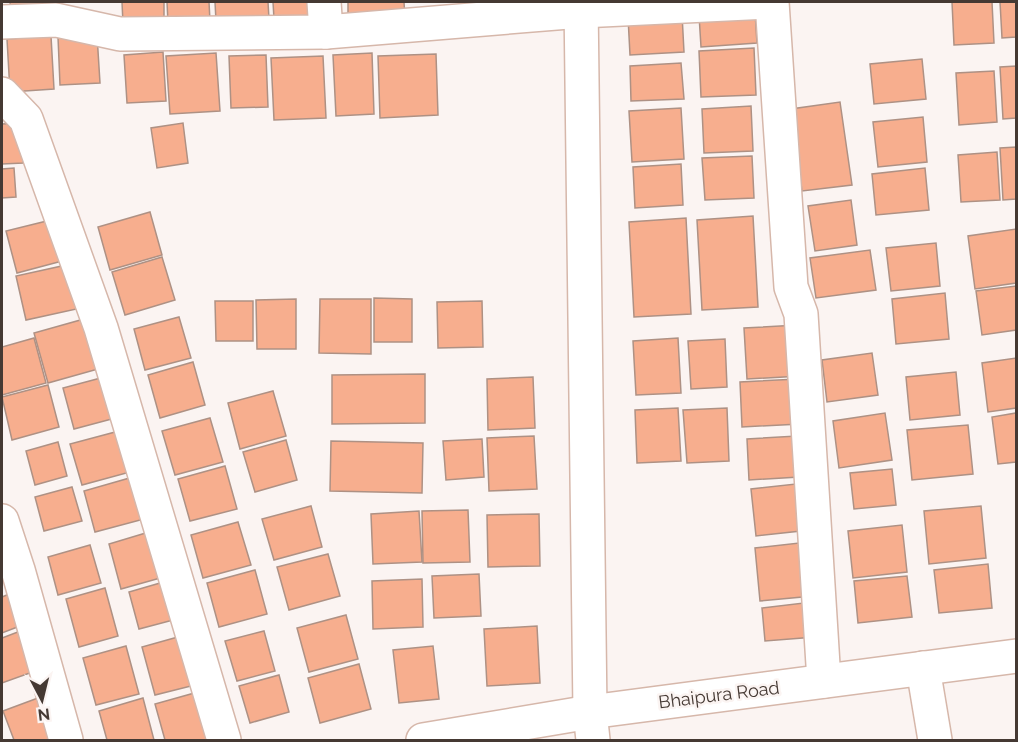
<svg xmlns="http://www.w3.org/2000/svg" width="1018" height="742" viewBox="0 0 1018 742" font-family="Raleway,sans-serif">
	<style>
		.building { fill: #f7ae8e; stroke: #ae9184; stroke-width: 1.5 }
		.lines { fill: none; stroke-linecap: round; stroke-linejoin: round }
		.minor-casing { stroke: #d6b7aa; stroke-width: 36 }
		.tertiary-casing { stroke: #d6b7aa; stroke-width: 36 }
		.minor { stroke: #fff; stroke-width: 33 }
		.tertiary { stroke: #fff; stroke-width: 33 }
		.labels { text-anchor: middle; stroke-width: 5; stroke-linejoin: round; paint-order: stroke }
		.street-label { font-size: 18px; fill: #453933; stroke: #fbf4f2 }
	</style>
	<rect width="100%" height="100%" fill="#fbf4f2"/>
	<g class="building">
		<path d="M10,2h43l1,7 -43,3z"/>
		<path d="M122,2h42v20l-41,2z"/>
		<path d="M167,2h42l1,19 -42,2z"/>
		<path d="M215,2h53l1,17 -53,2z"/>
		<path d="M273,2h42l1,13 -42,4z"/>
		<path d="M348,2h56l1,16 -57,2z"/>
		<path d="M952,2h40l2,41 -40,2z"/>
		<path d="M1000,2h16v35l-14,1z"/>
		<path d="M755,11l2,32 -56,4 -2,-32z"/>
		<path d="M682,14l2,38 -54,3 -2,-38z"/>
		<path d="M97,35l3,48 -40,2 -2,-48z"/>
		<path d="M51,36l3,53 -44,3 -3,-53z"/>
		<path d="M754,48l2,47 -55,2 -2,-46z"/>
		<path d="M163,52l3,49 -39,2 -3,-48z"/>
		<path d="M216,53l4,58 -50,3 -4,-58z"/>
		<path d="M372,53l2,61 -38,2 -3,-61z"/>
		<path d="M436,54l2,61 -58,3 -2,-62z"/>
		<path d="M266,55l2,52 -37,1 -2,-52z"/>
		<path d="M323,56l3,62 -52,2 -3,-62z"/>
		<path d="M922,59l4,40 -52,5 -4,-40z"/>
		<path d="M681,63l3,36 -53,2 -1,-35z"/>
		<path d="M1016,66v52l-13,1 -3,-52z"/>
		<path d="M994,71l3,51 -38,3 -3,-52z"/>
		<path d="M840,102l12,83 -50,6 -11,-82z"/>
		<path d="M751,106l2,45 -49,2 -2,-44z"/>
		<path d="M681,108l3,51 -52,3 -3,-51z"/>
		<path d="M923,117l4,45 -49,5 -5,-45z"/>
		<path d="M21,123l2,40 -21,1v-40z"/>
		<path d="M183,123l5,40 -31,5 -6,-40z"/>
		<path d="M1016,147v52l-13,1 -3,-52z"/>
		<path d="M997,152l3,48 -39,2 -3,-47z"/>
		<path d="M752,156l2,42 -49,2 -3,-42z"/>
		<path d="M681,164l2,41 -48,3 -2,-41z"/>
		<path d="M14,168l2,29 -14,1v-29z"/>
		<path d="M925,168l4,42 -53,5 -4,-41z"/>
		<path d="M851,200l6,45 -42,6 -7,-45z"/>
		<path d="M150,212l12,43 -52,15 -12,-43z"/>
		<path d="M753,216l5,91 -56,3 -5,-90z"/>
		<path d="M686,218l5,96 -57,3 -5,-95z"/>
		<path d="M55,219l11,41 -49,13 -11,-42z"/>
		<path d="M1016,229v54l-41,6 -7,-53z"/>
		<path d="M936,243l4,43 -49,5 -5,-43z"/>
		<path d="M870,250l6,40 -60,8 -6,-40z"/>
		<path d="M162,257l13,43 -50,15 -13,-43z"/>
		<path d="M71,264l10,44 -55,12 -10,-44z"/>
		<path d="M1016,286v44l-34,5 -6,-44z"/>
		<path d="M945,293l4,46 -53,5 -4,-45z"/>
		<path d="M374,298l38,1v43h-38z"/>
		<path d="M296,299v50h-39l-1,-49z"/>
		<path d="M320,299h51v55l-52,-1z"/>
		<path d="M215,301h38v40h-37z"/>
		<path d="M482,301l1,46 -45,1 -1,-46z"/>
		<path d="M179,317l12,41 -46,12 -11,-41z"/>
		<path d="M84,319l14,50 -50,14 -14,-50z"/>
		<path d="M798,325l3,51 -54,3 -3,-51z"/>
		<path d="M34,338l12,45 -44,12v-48z"/>
		<path d="M678,338l3,55 -45,2 -3,-54z"/>
		<path d="M725,339l2,48 -36,2 -3,-48z"/>
		<path d="M872,353l6,42 -51,7 -5,-42z"/>
		<path d="M1016,358v50l-28,4 -6,-49z"/>
		<path d="M193,362l12,43 -45,13 -12,-43z"/>
		<path d="M956,372l4,43 -50,5 -4,-43z"/>
		<path d="M425,374v49l-93,1v-49z"/>
		<path d="M112,375l11,41 -49,13 -11,-41z"/>
		<path d="M533,377l2,51 -47,2 -1,-51z"/>
		<path d="M798,379l2,45 -58,3 -2,-45z"/>
		<path d="M48,385l11,42 -47,13 -10,-43z"/>
		<path d="M273,391l13,45 -46,13 -12,-46z"/>
		<path d="M678,408l3,53 -44,2 -2,-53z"/>
		<path d="M727,408l2,53 -42,2 -4,-53z"/>
		<path d="M885,413l7,47 -53,8 -6,-47z"/>
		<path d="M1016,413v49l-18,2 -6,-47z"/>
		<path d="M210,418l13,44 -48,13 -13,-44z"/>
		<path d="M968,425l5,49 -61,6 -5,-50z"/>
		<path d="M119,431l11,41 -48,13 -12,-41z"/>
		<path d="M534,436l3,53 -48,2 -2,-53z"/>
		<path d="M797,436l2,41 -50,3 -2,-41z"/>
		<path d="M482,439l2,38 -38,3 -3,-39z"/>
		<path d="M286,440l11,40 -42,12 -12,-40z"/>
		<path d="M331,441l92,2 -1,50 -92,-2z"/>
		<path d="M58,442l9,34 -32,9 -9,-34z"/>
		<path d="M225,466l12,43 -47,12 -12,-42z"/>
		<path d="M892,469l4,36 -42,4 -4,-36z"/>
		<path d="M133,477l11,42 -49,13 -11,-41z"/>
		<path d="M805,483l5,47 -54,6 -5,-47z"/>
		<path d="M72,487l10,34 -38,10 -9,-34z"/>
		<path d="M311,506l11,41 -48,13 -12,-41z"/>
		<path d="M981,506l5,52 -57,6 -5,-53z"/>
		<path d="M468,510l2,52 -47,1 -1,-52z"/>
		<path d="M419,511l3,51 -49,2 -2,-50z"/>
		<path d="M539,514l1,52 -52,1 -1,-52z"/>
		<path d="M238,522l13,43 -48,13 -12,-43z"/>
		<path d="M902,525l5,47 -54,6 -5,-47z"/>
		<path d="M159,529l12,46 -50,14 -12,-45z"/>
		<path d="M808,542l5,54 -53,5 -5,-53z"/>
		<path d="M90,545l11,38 -43,12 -10,-38z"/>
		<path d="M328,554l12,42 -51,14 -12,-43z"/>
		<path d="M988,564l4,44 -53,5 -5,-43z"/>
		<path d="M255,570l12,44 -48,13 -12,-44z"/>
		<path d="M479,574l2,42 -47,2 -2,-42z"/>
		<path d="M907,576l5,41 -54,6 -4,-42z"/>
		<path d="M422,579l1,48 -50,2 -1,-48z"/>
		<path d="M167,581l10,38 -38,10 -10,-37z"/>
		<path d="M105,588l13,48 -39,11 -13,-48z"/>
		<path d="M9,594l11,32 -18,7v-36z"/>
		<path d="M812,602l3,35 -50,4 -3,-33z"/>
		<path d="M346,615l12,44 -49,13 -12,-44z"/>
		<path d="M537,626l3,57 -53,3 -3,-57z"/>
		<path d="M23,630l15,40 -36,13v-45z"/>
		<path d="M264,631l11,40 -38,10 -12,-40z"/>
		<path d="M185,635l14,49 -44,11 -13,-48z"/>
		<path d="M126,646l13,48 -43,11 -13,-47z"/>
		<path d="M433,646l6,53 -40,4 -6,-53z"/>
		<path d="M359,664l12,45 -51,14 -12,-45z"/>
		<path d="M279,675l10,37 -39,11 -11,-37z"/>
		<path d="M198,692l14,48h-47l-10,-36z"/>
		<path d="M46,695l17,45h-49l-11,-29z"/>
		<path d="M143,698l11,42h-47l-8,-29z"/>
	</g>
	<g class="lines">
		<defs>
			<g id="minor">
				<path d="M324,2l2,30"/>
				<path d="M772,2l19,285 10,27 23,367"/>
				<path d="M2,22l54,-2 64,14 206,-2 255,-21 188,-9"/>
				<path d="M2,94l24,25 75,209 123,412"/>
				<path d="M2,521l16,49 48,170"/>
				<path d="M923,668l12,72"/>
			</g>
			<g id="tertiary">
				<path d="M581,2l9,710 3,28"/>
				<path d="M423,740l167,-28 426,-56"/>
			</g>
		</defs>
		<use href="#minor" class="minor-casing"/>
		<use href="#tertiary" class="tertiary-casing"/>
		<use href="#minor" class="minor"/>
		<use href="#tertiary" class="tertiary"/>
	</g>
	<g class="labels">
		<g class="street-label">
			<text transform="translate(719 695) rotate(-7)" y="6">Bhaipura Road</text>
		</g>
	</g>
	<rect width="1018" height="742" fill="none" stroke="#453933" stroke-width="6"/>
	<g transform="translate(42 700) rotate(173)" stroke="#fbf4f2" stroke-width="4.5" paint-order="stroke">
	<path d="M0-4.5L10 22L0 15L-10 22Z" fill="#453933"/>
	<text y="-9" font-size="16" font-weight="bold" text-anchor="middle" fill="#453933">N</text>
	</g>
</svg>
